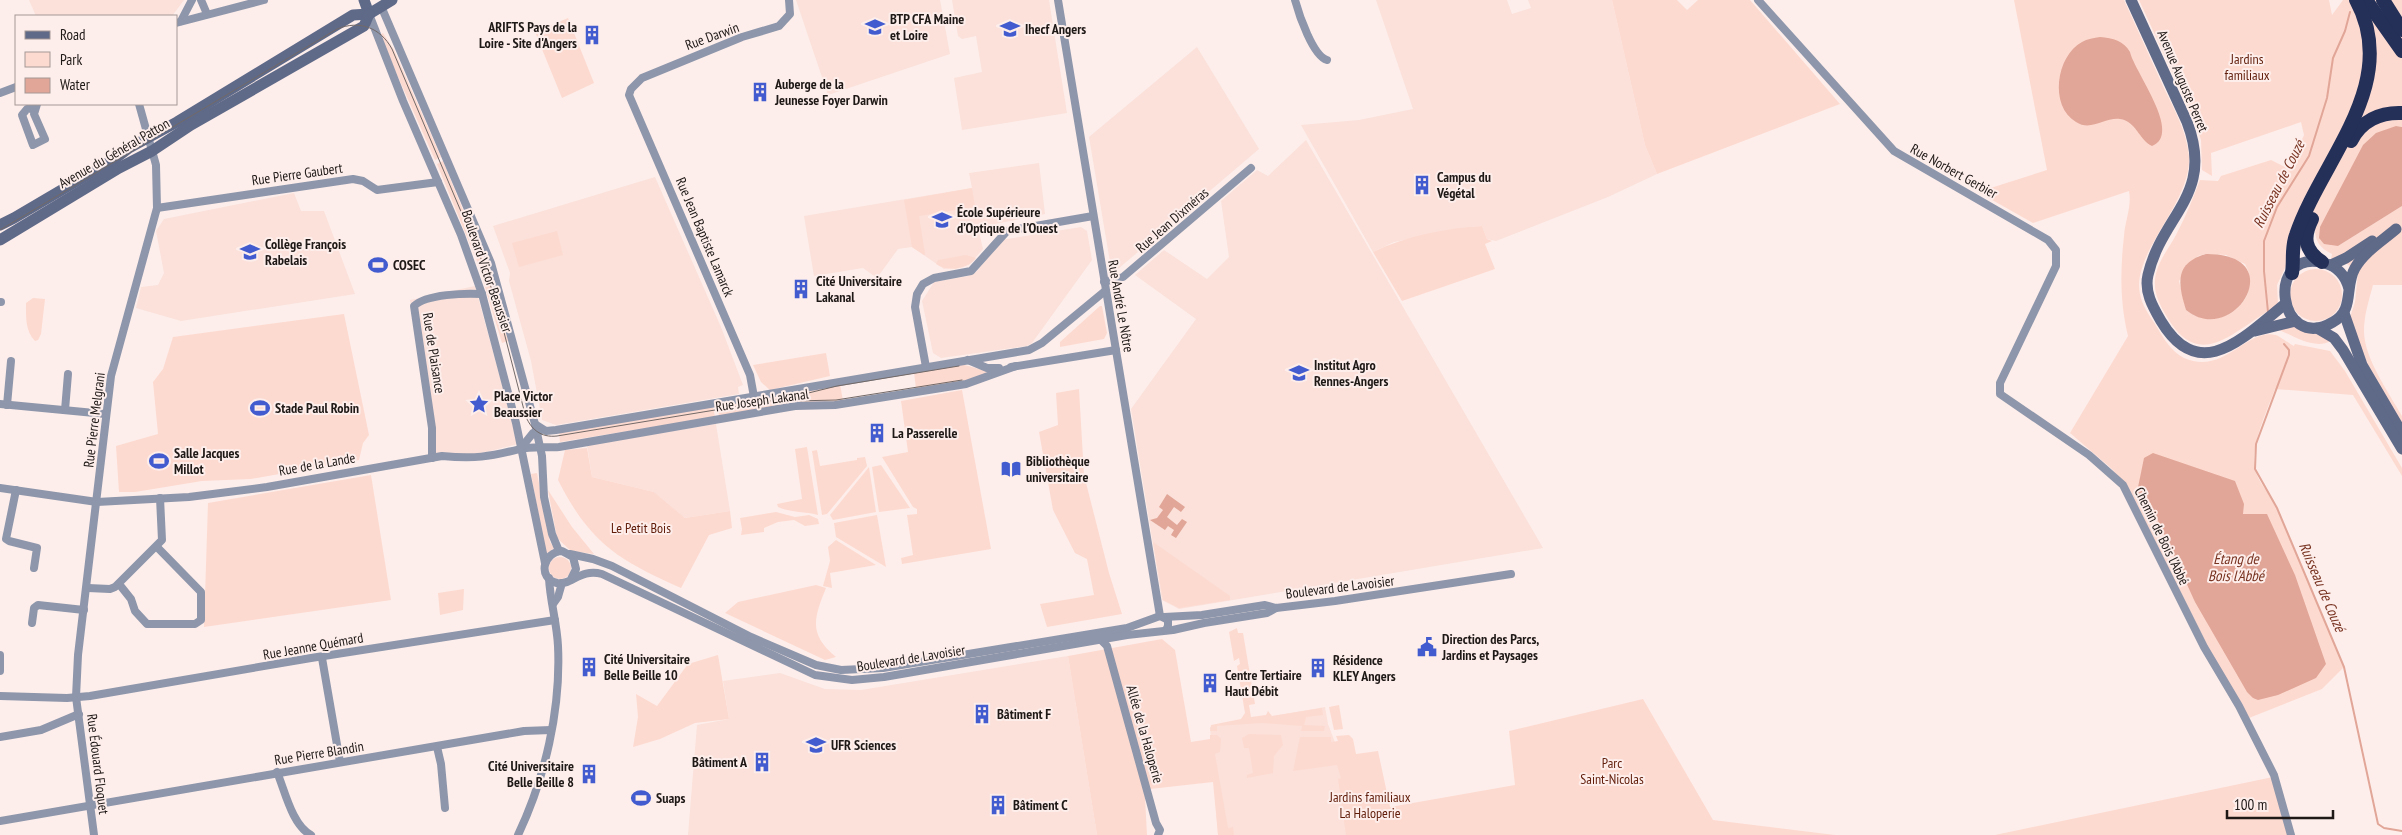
<svg xmlns="http://www.w3.org/2000/svg" width="2402" height="835" viewBox="0 0 2402 835" font-family="'PT Sans Narrow',sans-serif">
	<style>
		.built { fill: #fbe1da }
		.green { fill: #fddad0; fill-rule: evenodd }
		.water { fill: #e1a697 }
		.lines { fill: none; stroke-linecap: round; stroke-linejoin: round }
		.stream { stroke: #e1a697; stroke-width: 2 }
		.street { stroke: #8e96ab; stroke-width: 8 }
		.secondary { stroke: #5f6988; stroke-width: 11 }
		.highway { stroke: #243058; stroke-width: 14 }
		.tram { stroke: #726967; stroke-width: 1 }
		.labels { text-anchor: middle; stroke-width: 4; stroke-linejoin: round; paint-order: stroke }
		.poi-label { font-size: 14px; font-weight: bold; fill: #1e1816; stroke: #fdeeeb; text-anchor: start }
		.street-label { font-size: 14px; fill: #1e1816; stroke: #fdeeeb }
		.park-label { font-size: 14px; fill: #601c09; stroke: #fdeeeb }
		.water-label { font-size: 15px; font-style: italic; fill: #783220; stroke: #fdeeeb }
	</style>
	<rect width="100%" height="100%" fill="#fdeeeb"/>
	<g class="built">
		<path d="M29,0h155l-12,16h-136z"/>
		<path d="M796,0h144l10,54 -122,41z"/>
		<path d="M952,0h97l18,113 -105,17 -8,-52 28,-6 -6,-36 -14,3 -4,-3z"/>
		<path d="M1376,0h131l5,14 19,-6 -3,-8h84l33,145 12,29 -49,23 -112,44 -9,-2 -5,-13 -13,1 -75,15 -21,10 -72,-127 58,-5 54,-11z"/>
		<path d="M1197,47l62,102 -147,125 -23,-137z"/>
		<path d="M1306,140l237,408 -364,61 -17,-9 -31,-191 65,-90 -61,-44 29,-25 43,29 22,-22 -8,-56 36,-31 11,6z"/>
		<path d="M1039,163l6,51 -50,10 1,5 -17,3 4,17 -14,16 -25,4 -32,-22 -14,2 -21,29 -14,-10 -49,8 -10,-60 168,-28 -3,-15z"/>
		<path d="M655,177l66,150 22,58 -5,2 1,7 -183,31 -14,-5 -11,-59 -22,-80 1,-8 -17,-47z"/>
		<path d="M294,193l7,18h23l31,83 -174,27 -45,-13 5,-21 17,-2 6,-12 -8,-42 8,-12z"/>
		<path d="M1081,227l6,4 5,29 -60,83 -5,3 -86,12 -8,-5 -11,-52 12,-19 34,-6 9,-5 24,-31z"/>
		<path d="M475,286l43,158 -40,10 -42,1 -26,-155z"/>
		<path d="M716,424l14,87 -45,7 -31,-26 -62,-15 -5,-32z"/>
		<path d="M1068,656l29,179h-409l9,-110 32,-6 -6,-38 57,-8 45,16 36,1z"/>
		<path d="M1325,707l3,17 8,21 18,90h-136l-8,-108z"/>
	</g>
	<g class="green">
		<path d="M1612,0h65l10,10 11,-10h52l90,104 -183,70 -12,-29z"/>
		<path d="M2014,0h110c13,29 26,57 39,86 11,23 24,46 26,71 2,47 -58,96 -49,137 2,11 9,21 15,30 8,13 15,27 29,34 40,18 62,-30 92,-23 5,2 12,8 18,11l1,-2 35,7 15,20 57,97v8l-49,-81 -78,-6c-8,22 -28,63 -18,86 3,8 10,16 15,23l72,169 -22,22 -73,29 -43,-71 -72,-149 -22,-29 -42,-36 58,-97c-8,-33 -8,-65 -4,-100 1,-15 8,-30 5,-45l-96,32 -55,-31 69,-22z"/>
		<path d="M2139,0h190l3,15 11,-15h59v127l-6,-1 -58,120 64,-40v79h-29c-4,15 -9,30 -9,46 0,27 25,62 38,85v9l-33,-56 -19,-52 5,-15 3,-29 -18,-15 -9,1 1,-5c-12,-6 -17,-12 -17,-26l-25,3 -4,17v18l-9,19 1,19 -6,5c-38,21 -72,64 -105,8 -9,-15 -16,-29 -10,-47 4,-13 14,-25 20,-37 9,-17 16,-35 23,-53l18,1 3,-5 50,-16 18,9 15,-34 -3,-13 -90,31 1,23 -10,-6 -1,-30 -6,-18zM2206,254l20,1 19,9c20,37 -28,71 -59,46l-7,-29 19,-25z"/>
		<path d="M568,18l26,65 -32,15 -27,-66z"/>
		<path d="M383,33l11,17 47,107 -6,3 -49,-110 -5,-16z"/>
		<path d="M443,161l42,103 23,77 -6,2 -24,-79 -41,-100z"/>
		<path d="M972,188l3,19 -56,9 6,38 -1,1 -12,-8 -8,-47z"/>
		<path d="M1482,226l5,13 5,2 -7,3 10,25 -93,32 -29,-49c33,-16 73,-24 109,-26z"/>
		<path d="M557,231l6,24 -44,12 -7,-24z"/>
		<path d="M966,255l10,3c-9,12 -29,14 -40,6l2,-4z"/>
		<circle cx="2316" cy="295" r="26"/>
		<path d="M33,298l12,1 -4,35 -3,6 -3,1c-10,-10 -9,-25 -9,-38z"/>
		<path d="M1100,306h2l5,27 -3,6 -44,8v-5z"/>
		<path d="M344,314l25,121 -6,8 -4,17 -108,19 -49,2 -67,11h-16l-3,-46 42,-12 -5,-52 10,-13 10,-32z"/>
		<path d="M2291,325l27,8 13,8c-17,9 -37,-5 -52,-11z"/>
		<path d="M826,353l4,23 -60,14 -9,-8 -8,-17z"/>
		<path d="M961,364l29,8 -21,8 -53,9 -2,-17z"/>
		<path d="M840,384l3,17 -124,15 -2,-10z"/>
		<path d="M1079,389l5,86 25,98 13,41 -75,13 -7,-23 54,-9 -7,-36 -12,-6 -22,-43 -14,-78 19,-7 -2,-32z"/>
		<path d="M962,390l29,159 -89,15 -1,-6 12,-3 -6,-40 10,-1v-5l-4,-2 -31,-50 26,-5 -7,-51z"/>
		<path d="M713,407l2,10 -155,25 -1,-10z"/>
		<path d="M807,447l11,68c-14,-4 -27,-2 -40,-8l-1,-3 25,-5 -7,-50z"/>
		<path d="M587,448l5,29 62,15 31,26 45,-7 2,17 -23,7 -28,53c-63,-28 -91,-45 -123,-108l7,-30z"/>
		<path d="M817,450l3,16 37,-6v-2l8,-1 2,9 -40,48 -5,1 -10,-64z"/>
		<path d="M881,465l29,43 -31,4 -7,-45z"/>
		<path d="M869,467l7,45 -43,8 -3,-5z"/>
		<path d="M537,473l13,69 4,6 -8,6 -15,-80z"/>
		<path d="M371,475l20,125 -187,27 4,-124z"/>
		<path d="M548,490l24,37 22,27 -23,-3 -14,-13z"/>
		<path d="M776,512l19,5 14,-2 9,4 1,5 -14,2 -11,-6 -16,2 -14,6v4l-23,3 1,-6 -2,-11z"/>
		<path d="M877,515l9,52 -50,-30 -2,-14z"/>
		<path d="M836,540l40,25 -46,8 2,15 -9,-2 7,-25 -2,-14z"/>
		<path d="M1153,542l77,54v4l-51,8 -16,-8z"/>
		<circle cx="560" cy="568" r="11"/>
		<path d="M816,585l10,3c-12,30 -18,46 10,69l-11,3 -100,-47 13,-11z"/>
		<path d="M464,589l-1,21 -23,5 -2,-22z"/>
		<path d="M1237,628l1,5h5l12,71 -6,1 2,12 15,-2 2,-4 4,5 50,-8 1,7 -17,2 -2,8 21,1 -1,5h-23l1,-5 -40,-3 -45,3v5h-7l1,-6 30,-6 4,-6 -8,-47 3,-2 -1,-6 -5,3 -5,-29z"/>
		<path d="M1162,639l13,11 16,92 19,-3v-4h7l4,4 -1,13 -5,2 13,74 5,-1 1,8h-16l-5,-53 -63,7 -5,9 2,37h-50l-29,-179z"/>
		<path d="M718,655l11,64 -34,4 -35,16 -27,8 5,-30 -2,-23 21,12 31,-42z"/>
		<path d="M1643,699l70,121 122,15h-489l-8,-56 3,-1 -4,-13 -44,6 7,-34h31v5l7,-1 -2,-5 13,-1 4,4 3,15 22,-3 12,56 125,-22 -6,-54z"/>
		<path d="M1339,705l4,24 -9,1 -5,-23z"/>
		<path d="M1249,734l32,1 2,10 -9,11 -1,17 -26,5v-3l6,-2 -4,-25h-5l-2,-10z"/>
		<path d="M2273,777l16,58h-294z"/>
	</g>
	<g class="water">
		<path d="M2100,37c13,1 24,4 30,15 5,21 53,82 22,94 -13,-6 -16,-25 -32,-27 -15,-2 -29,13 -44,3 -27,-16 -20,-66 6,-80 5,-3 12,-4 18,-5z"/>
		<path d="M2396,126l6,1v79l-64,40 -14,-2 -5,-6 1,-11 43,-82 13,-12z"/>
		<path d="M2206,254c86,-1 28,95 -20,56 -8,-26 -12,-47 20,-56z"/>
		<path d="M2153,453l82,28 9,23 -1,10h24l28,61 31,89 -10,14 -38,17 -20,5 -5,-2 -6,-6 -52,-90 -45,-99 -14,-6 8,-39z"/>
		<path d="M1167,494l18,13 -4,5 -7,-5 -7,10 10,8 5,-6 5,3 -11,16 -5,-3 3,-5 -6,-4 -3,4 -15,-10 7,-2 6,-8 -4,-3z"/>
	</g>
	<g class="lines">
		<g class="stream">
			<path d="M2268,312l-4,-41v-30l13,-34 32,-51 18,-58 6,-40 12,-27 5,-19"/>
			<path d="M2284,344l5,6v5l-33,89 -1,25 22,39 67,159 34,157 6,4 18,3"/>
		</g>
		<g class="street">
			<path d="M201,0l6,14"/>
			<path d="M1058,0l102,616"/>
			<path d="M1295,0c4,15 18,56 32,60"/>
			<path d="M1758,0l136,151 154,89 8,10v16l-56,117v11l89,61 34,30 81,162 35,59 35,69 17,60"/>
			<path d="M381,6l110,257 44,161 7,32 2,41 8,37 7,17"/>
			<path d="M369,14l34,87 58,134 21,59 34,129 29,140"/>
			<path d="M181,21l11,-21"/>
			<path d="M176,23l88,-23"/>
			<path d="M0,93l16,-6"/>
			<path d="M35,108l-8,1 -5,6 11,30 12,-6 -11,-25 3,-10"/>
			<path d="M157,208l196,-29 10,2 14,9 61,-8"/>
			<path d="M1104,282l19,-5 128,-109"/>
			<path d="M0,302h1"/>
			<path d="M968,360l19,8h12"/>
			<path d="M926,367l-11,-60 2,-13 6,-10 11,-6 37,-7 36,-40 86,-15"/>
			<path d="M1011,367l105,-17"/>
			<path d="M754,397l-4,-22 -121,-280 2,-6 11,-11 100,-41 37,-11 11,-12 -1,-14"/>
			<path d="M0,404l105,10"/>
			<path d="M7,405l4,-44"/>
			<path d="M65,410l3,-36"/>
			<path d="M535,424l11,7 10,-1 473,-80 13,-7 63,-52"/>
			<path d="M521,448l12,-15 6,-1"/>
			<path d="M432,458v-30l-18,-122c12,-12 52,-13 68,-12"/>
			<path d="M0,488l97,14 92,-5 78,-10 175,-31c32,3 47,1 78,-7 11,-3 27,-1 39,-2l236,-41 40,-1 131,-21 50,-18"/>
			<path d="M16,490l-10,49 3,2 28,7 -3,20"/>
			<path d="M570,554l23,5 19,7 139,71 65,28 25,5 42,-2 244,-40 33,-12 8,4v6l-2,4"/>
			<path d="M571,579l5,-10 -3,-12 -11,-6c-19,1 -25,27 -5,32 14,3 23,-15 45,-9l213,101 37,5 32,-3 243,-42 46,-5 31,-7 63,-10 9,-5"/>
			<path d="M119,584l12,15 4,12 12,13h48l6,-4v-28l-44,-45"/>
			<path d="M88,588l22,1 5,-2 47,-47 -2,-42"/>
			<path d="M553,604l5,-7 4,-14"/>
			<path d="M1164,617l38,-2 63,-10 11,3 59,-7 176,-27"/>
			<path d="M32,623l2,-15 4,-3 46,5"/>
			<path d="M1101,640l6,6 49,177 4,7 -2,5"/>
			<path d="M0,655v16"/>
			<path d="M322,658l18,104"/>
			<path d="M0,696l67,2 23,-2 221,-38 244,-38"/>
			<path d="M0,737l41,-7 38,-16"/>
			<path d="M437,747l4,17 4,44"/>
			<path d="M277,772c8,19 15,53 34,63"/>
			<path d="M0,821l524,-90 27,-1"/>
			<path d="M94,835l-18,-138 2,-42 33,-279 46,-168 -1,-43 -17,-61"/>
			<path d="M518,835c27,-57 43,-125 40,-189 -1,-23 -8,-45 -9,-68"/>
		</g>
		<g class="secondary">
			<path d="M364,0l5,14"/>
			<path d="M2131,0l56,122c28,73 -25,92 -39,153 -4,17 5,32 13,46 39,65 84,15 124,-17"/>
			<path d="M0,225l14,-7 102,-60 13,-10 48,-26 176,-107 16,-1 23,-14"/>
			<path d="M0,240l119,-72 33,-17 39,-26 173,-99 5,-12"/>
			<path d="M2331,265l15,-7 26,-17"/>
			<path d="M2349,289c-3,-13 -12,-23 -25,-26 -60,-16 -46,92 9,59 22,-12 11,-35 22,-54 9,-16 27,-27 41,-39"/>
			<path d="M2344,313l18,52 40,68"/>
			<path d="M2317,328l17,10 9,12 59,99"/>
			<path d="M2255,331l41,-10"/>
		</g>
		<g class="highway">
			<path d="M2366,0l36,51"/>
			<path d="M2383,0l19,30"/>
			<path d="M2351,141c10,-20 29,-29 51,-28"/>
			<path d="M2312,219c-9,18 -8,31 10,43"/>
			<path d="M2292,273c2,-13 -1,-25 4,-38 25,-75 106,-151 60,-235"/>
		</g>
		<g class="tram">
			<path d="M0,230l337,-201c22,-9 43,-2 55,20l93,219 13,41 27,105c5,15 16,24 32,22l231,-38 49,-12 122,-20"/>
			<path d="M795,401l41,-1 126,-20"/>
		</g>
	</g>
	<defs>
		<symbol id="university-bare" viewBox="-9 -9 18 18"><path d="M0-5L7-2L0 1L-7-2ZM-4 1L0 2.5L4 1V4Q0 6-4 4Z" fill="#425ccf" stroke="#fdeeeb" stroke-width="2.5" paint-order="stroke"/></symbol>
		<symbol id="building-bare" viewBox="-9 -9 18 18"><path d="M-4-6H4V6H1V3H-1V6H-4ZM-2.5-4.3h1.7v1.8h-1.7ZM.8-4.3h1.7v1.8H.8ZM-2.5-1h1.7V.8h-1.7ZM.8-1h1.7V.8H.8Z" fill="#425ccf" stroke="#fdeeeb" stroke-width="2.5" paint-order="stroke"/></symbol>
		<symbol id="school-bare" viewBox="-9 -9 18 18"><path d="M0-5L7-2L0 1L-7-2ZM-4 1L0 2.5L4 1V4Q0 6-4 4Z" fill="#425ccf" stroke="#fdeeeb" stroke-width="2.5" paint-order="stroke"/></symbol>
		<symbol id="stadium-bare" viewBox="-9 -9 18 18"><path d="M0-5a6.5 5 0 1 0 0 10a6.5 5 0 1 0 0-10ZM-3.5-1.8h7v3.6h-7Z" fill="#425ccf" stroke="#fdeeeb" stroke-width="2.5" paint-order="stroke"/></symbol>
		<symbol id="sight-bare" viewBox="-9 -9 18 18"><path d="M0-6L1.8-2.2L6-1.7L2.9 1.2L3.7 5.4L0 3.3L-3.7 5.4L-2.9 1.2L-6-1.7L-1.8-2.2Z" fill="#425ccf" stroke="#fdeeeb" stroke-width="2.5" paint-order="stroke"/></symbol>
		<symbol id="library-bare" viewBox="-9 -9 18 18"><path d="M-6-4Q-3-5.5-.7-3.5V5Q-3 3-6 4ZM6-4Q3-5.5 .7-3.5V5Q3 3 6 4Z" fill="#425ccf" stroke="#fdeeeb" stroke-width="2.5" paint-order="stroke"/></symbol>
		<symbol id="civic-bare" viewBox="-9 -9 18 18"><path d="M-.6-6.5H3V-4.5H.6V-3L4-1V1h2V6H-6V1h2V-1L-.6-3ZM-1.2 2.5V6h2.4V2.5Z" fill="#425ccf" stroke="#fdeeeb" stroke-width="2.5" paint-order="stroke"/></symbol>
	</defs>
	<g fill-rule="evenodd">
		<use href="#university-bare" x="861" y="13" width="28" height="28"/>
		<use href="#university-bare" x="996" y="15" width="28" height="28"/>
		<use href="#building-bare" x="578" y="21" width="28" height="28"/>
		<use href="#building-bare" x="746" y="78" width="28" height="28"/>
		<use href="#building-bare" x="1408" y="171" width="28" height="28"/>
		<use href="#university-bare" x="928" y="206" width="28" height="28"/>
		<use href="#school-bare" x="236" y="238" width="28" height="28"/>
		<use href="#stadium-bare" x="364" y="251" width="28" height="28"/>
		<use href="#building-bare" x="787" y="275" width="28" height="28"/>
		<use href="#university-bare" x="1285" y="359" width="28" height="28"/>
		<use href="#sight-bare" x="465" y="390" width="28" height="28"/>
		<use href="#stadium-bare" x="246" y="394" width="28" height="28"/>
		<use href="#building-bare" x="863" y="419" width="28" height="28"/>
		<use href="#stadium-bare" x="145" y="447" width="28" height="28"/>
		<use href="#library-bare" x="997" y="455" width="28" height="28"/>
		<use href="#civic-bare" x="1413" y="633" width="28" height="28"/>
		<use href="#building-bare" x="575" y="653" width="28" height="28"/>
		<use href="#building-bare" x="1304" y="654" width="28" height="28"/>
		<use href="#building-bare" x="1196" y="669" width="28" height="28"/>
		<use href="#building-bare" x="968" y="700" width="28" height="28"/>
		<use href="#university-bare" x="802" y="731" width="28" height="28"/>
		<use href="#building-bare" x="748" y="748" width="28" height="28"/>
		<use href="#building-bare" x="575" y="760" width="28" height="28"/>
		<use href="#stadium-bare" x="627" y="784" width="28" height="28"/>
		<use href="#building-bare" x="984" y="791" width="28" height="28"/>
	</g>
	<g class="labels">
		<g class="poi-label">
			<text x="890" y="24">BTP CFA Maine<tspan x="890" dy="16">et Loire</tspan></text>
			<text x="577" y="32" text-anchor="end">ARIFTS Pays de la<tspan x="577" dy="16">Loire - Site d'Angers</tspan></text>
			<text x="1025" y="34">Ihecf Angers</text>
			<text x="775" y="89">Auberge de la<tspan x="775" dy="16">Jeunesse Foyer Darwin</tspan></text>
			<text x="1437" y="182">Campus du<tspan x="1437" dy="16">Végétal</tspan></text>
			<text x="957" y="217">École Supérieure<tspan x="957" dy="16">d’Optique de l’Ouest</tspan></text>
			<text x="265" y="249">Collège François<tspan x="265" dy="16">Rabelais</tspan></text>
			<text x="393" y="270">COSEC</text>
			<text x="816" y="286">Cité Universitaire<tspan x="816" dy="16">Lakanal</tspan></text>
			<text x="1314" y="370">Institut Agro<tspan x="1314" dy="16">Rennes-Angers</tspan></text>
			<text x="494" y="401">Place Victor<tspan x="494" dy="16">Beaussier</tspan></text>
			<text x="275" y="413">Stade Paul Robin</text>
			<text x="892" y="438">La Passerelle</text>
			<text x="174" y="458">Salle Jacques<tspan x="174" dy="16">Millot</tspan></text>
			<text x="1026" y="466">Bibliothèque<tspan x="1026" dy="16">universitaire</tspan></text>
			<text x="1442" y="644">Direction des Parcs,<tspan x="1442" dy="16">Jardins et Paysages</tspan></text>
			<text x="604" y="664">Cité Universitaire<tspan x="604" dy="16">Belle Beille 10</tspan></text>
			<text x="1333" y="665">Résidence<tspan x="1333" dy="16">KLEY Angers</tspan></text>
			<text x="1225" y="680">Centre Tertiaire<tspan x="1225" dy="16">Haut Débit</tspan></text>
			<text x="997" y="719">Bâtiment F</text>
			<text x="831" y="750">UFR Sciences</text>
			<text x="747" y="767" text-anchor="end">Bâtiment A</text>
			<text x="574" y="771" text-anchor="end">Cité Universitaire<tspan x="574" dy="16">Belle Beille 8</tspan></text>
			<text x="656" y="803">Suaps</text>
			<text x="1013" y="810">Bâtiment C</text>
		</g>
		<g class="street-label">
			<text transform="translate(712 36) rotate(-20)" y="5">Rue Darwin</text>
			<text transform="translate(2183 81) rotate(67)" y="5">Avenue Auguste Perret</text>
			<text transform="translate(114 153) rotate(-30)" y="5">Avenue du Général Patton</text>
			<text transform="translate(1954 171) rotate(29)" y="5">Rue Norbert Gerbier</text>
			<text transform="translate(297 174) rotate(-8)" y="5">Rue Pierre Gaubert</text>
			<text transform="translate(1172 220) rotate(-41)" y="5">Rue Jean Dixméras</text>
			<text transform="translate(705 237) rotate(67)" y="5">Rue Jean Baptiste Lamarck</text>
			<text transform="translate(487 271) rotate(71)" y="5">Boulevard Victor Beaussier</text>
			<text transform="translate(1121 306) rotate(80)" y="5">Rue André Le Nôtre</text>
			<text transform="translate(434 353) rotate(81)" y="5">Rue de Plaisance</text>
			<text transform="translate(762 400) rotate(-8)" y="5">Rue Joseph Lakanal</text>
			<text transform="translate(94 420) rotate(-83)" y="5">Rue Pierre Melgrani</text>
			<text transform="translate(317 464) rotate(-10)" y="5">Rue de la Lande</text>
			<text transform="translate(2162 536) rotate(64)" y="5">Chemin de Bois l'Abbé</text>
			<text transform="translate(1340 587) rotate(-7)" y="5">Boulevard de Lavoisier</text>
			<text transform="translate(313 646) rotate(-10)" y="5">Rue Jeanne Quémard</text>
			<text transform="translate(911 658) rotate(-9)" y="5">Boulevard de Lavoisier</text>
			<text transform="translate(1145 734) rotate(74)" y="5">Allée de la Haloperie</text>
			<text transform="translate(319 753) rotate(-9)" y="5">Rue Pierre Blandin</text>
			<text transform="translate(98 764) rotate(83)" y="5">Rue Édouard Floquet</text>
		</g>
		<g class="park-label">
			<text x="2247" y="64">Jardins<tspan x="2247" dy="16">familiaux</tspan></text>
			<text x="641" y="533">Le Petit Bois</text>
			<text x="1612" y="768">Parc<tspan x="1612" dy="16">Saint-Nicolas</tspan></text>
			<text x="1370" y="802">Jardins familiaux<tspan x="1370" dy="16">La Haloperie</tspan></text>
		</g>
		<g class="water-label">
			<text transform="translate(2279 184) rotate(-63)" y="5">Ruisseau de Couzé</text>
			<text x="2236" y="564">Étang de<tspan x="2236" dy="17">Bois l'Abbé</tspan></text>
			<text transform="translate(2322 587) rotate(67)" y="5">Ruisseau de Couzé</text>
		</g>
	</g>
	<rect x="15" y="15" width="162" height="90" fill="#fdeeeb" stroke="#a49896"/>
	<rect x="25" y="31" width="25" height="8" fill="#5f6988" stroke="#a49896"/>
	<text x="60" y="40" font-size="15" fill="#1e1816">Road</text>
	<rect x="25" y="52" width="25" height="15" fill="#fddad0" stroke="#a49896"/>
	<text x="60" y="65" font-size="15" fill="#1e1816">Park</text>
	<rect x="25" y="78" width="25" height="15" fill="#e1a697" stroke="#a49896"/>
	<text x="60" y="90" font-size="15" fill="#1e1816">Water</text>
	<path d="M2227 810v8h106v-8" fill="none" stroke="#1e1816" stroke-width="2.5"/>
	<text x="2234" y="810" font-size="15" fill="#1e1816" stroke="#fdeeeb" stroke-width="4" paint-order="stroke">100 m</text>
</svg>
